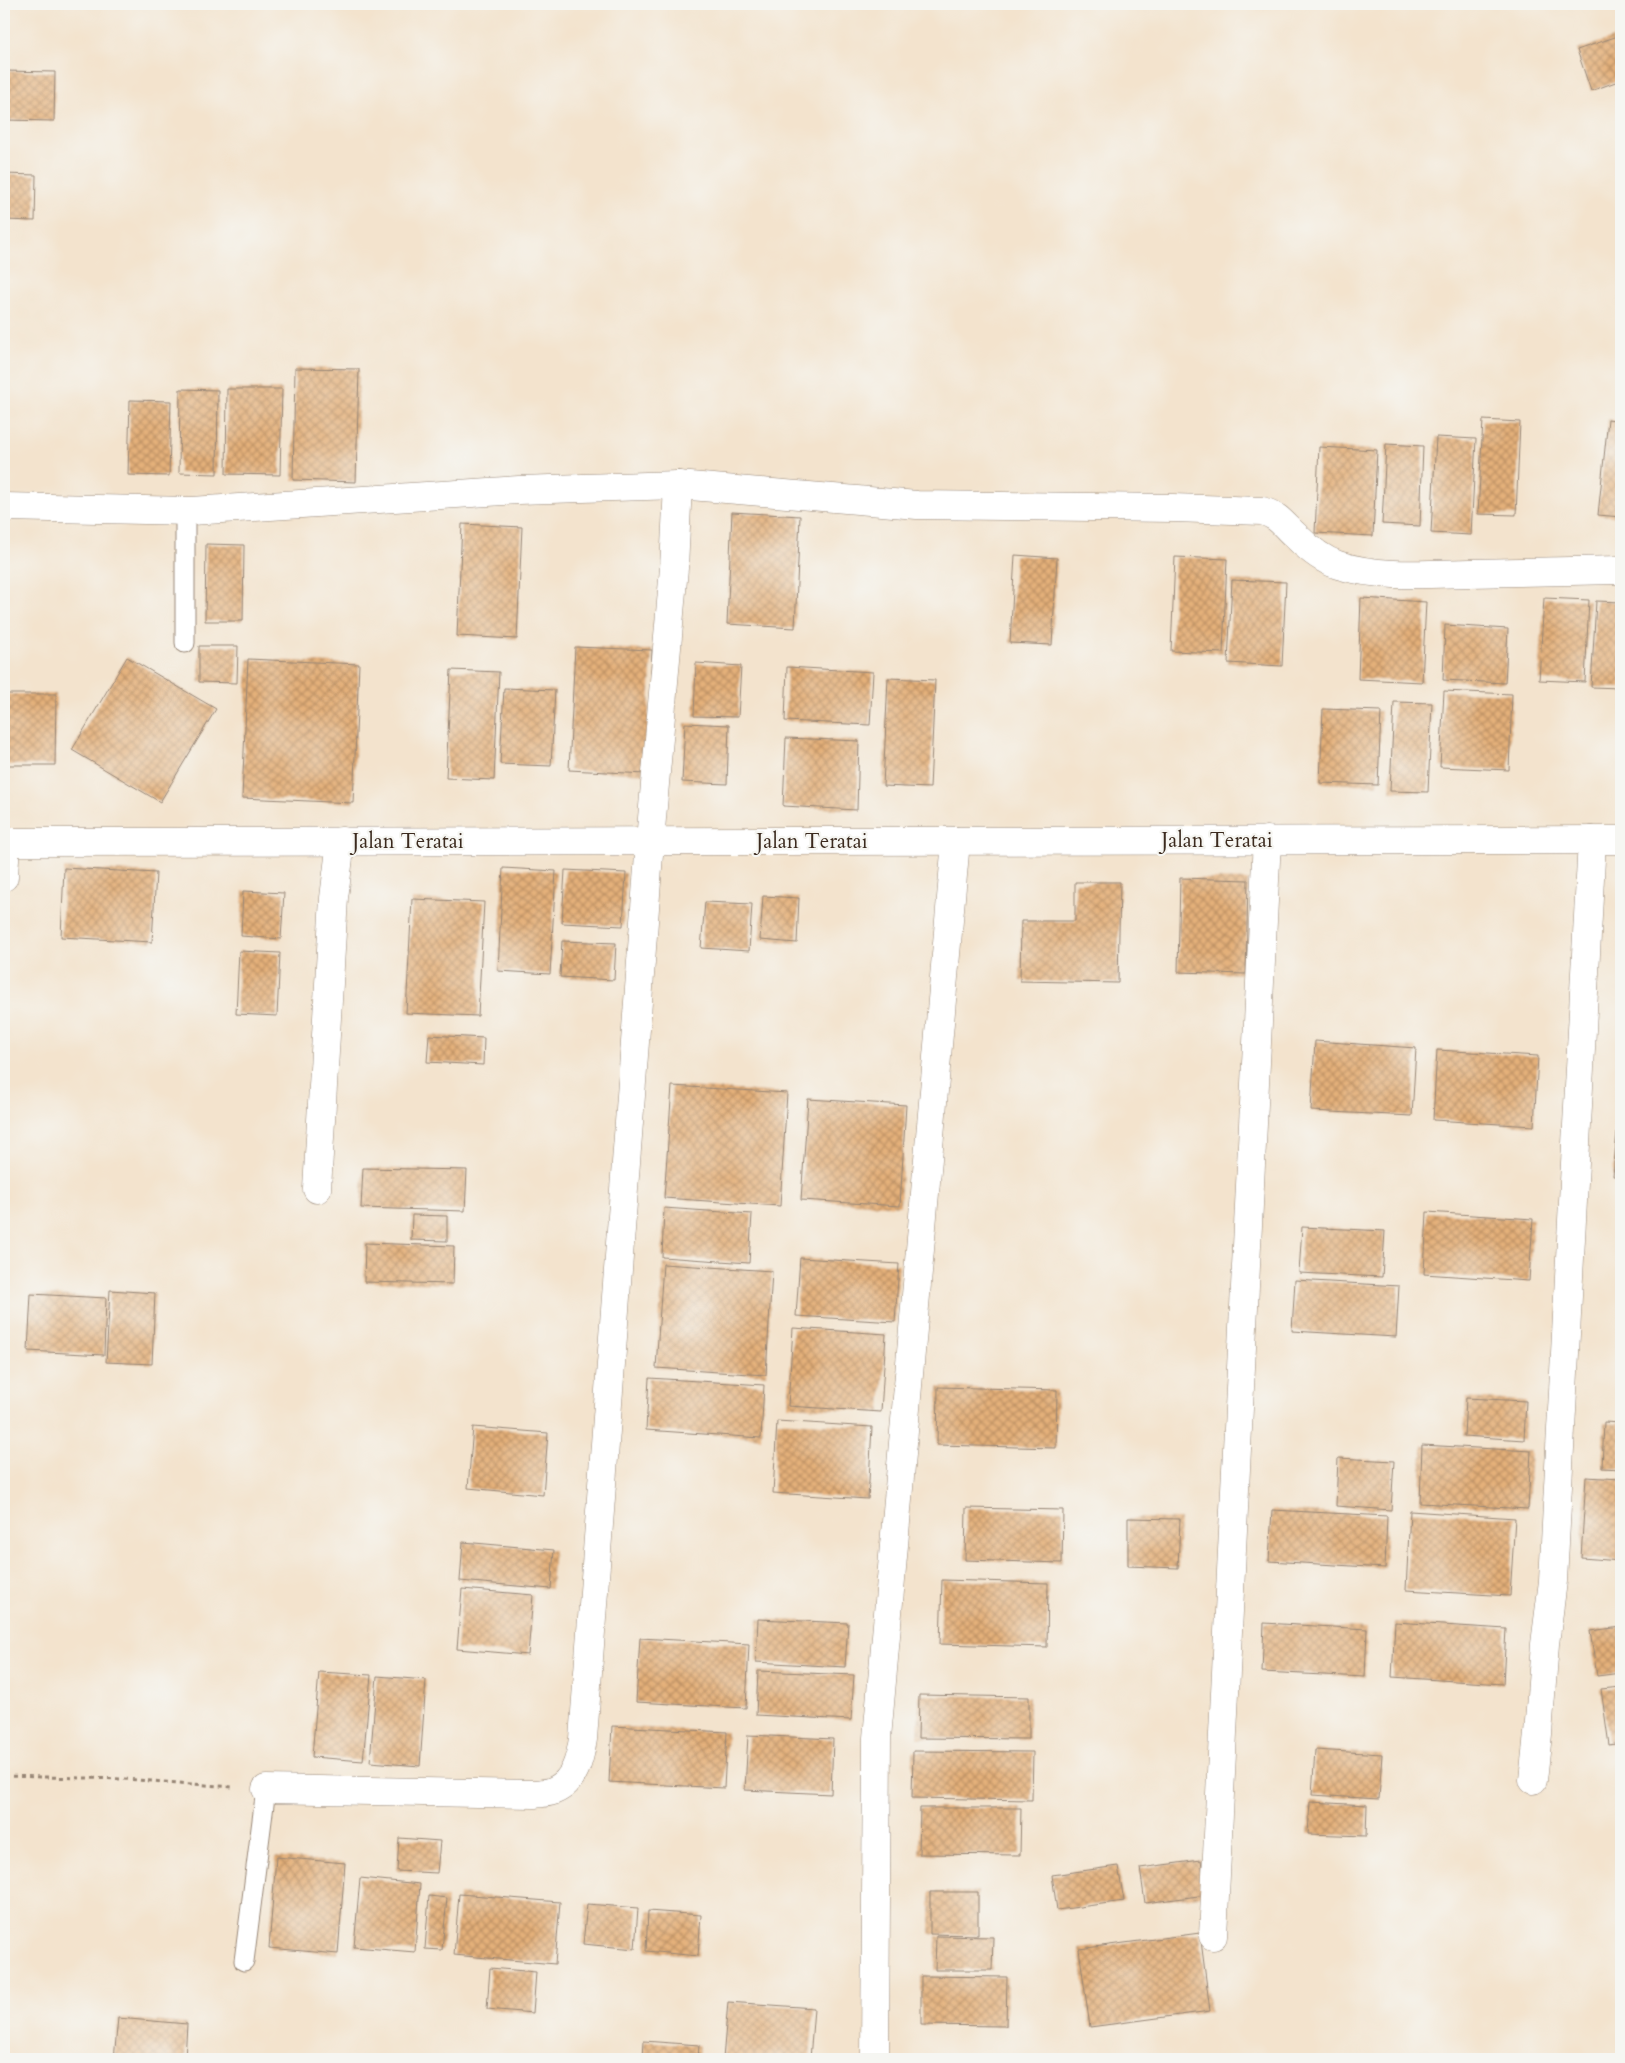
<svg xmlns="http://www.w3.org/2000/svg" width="1625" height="2063" viewBox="0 0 1625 2063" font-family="Cardo,serif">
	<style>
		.building { fill: url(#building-cross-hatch) }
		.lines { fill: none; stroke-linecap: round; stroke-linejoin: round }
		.service-casing { stroke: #978676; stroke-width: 21 }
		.minor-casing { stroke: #978676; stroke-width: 29 }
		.path { stroke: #978676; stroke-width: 3; stroke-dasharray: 4 4; stroke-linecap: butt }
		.service { stroke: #fff; stroke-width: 19 }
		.minor { stroke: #fff; stroke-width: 28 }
		.labels { text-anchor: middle; stroke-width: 4.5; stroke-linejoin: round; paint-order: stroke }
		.street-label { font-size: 21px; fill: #3b2a1e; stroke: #f6f6f2 }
	</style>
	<defs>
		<pattern id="building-cross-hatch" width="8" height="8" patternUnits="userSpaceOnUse" patternTransform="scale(1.25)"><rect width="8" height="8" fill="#e4b07a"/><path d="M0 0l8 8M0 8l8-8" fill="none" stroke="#ba8f63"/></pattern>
	</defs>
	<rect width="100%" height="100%" fill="#f6f6f2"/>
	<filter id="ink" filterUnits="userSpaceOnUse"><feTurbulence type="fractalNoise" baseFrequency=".02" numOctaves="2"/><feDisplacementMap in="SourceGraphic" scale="10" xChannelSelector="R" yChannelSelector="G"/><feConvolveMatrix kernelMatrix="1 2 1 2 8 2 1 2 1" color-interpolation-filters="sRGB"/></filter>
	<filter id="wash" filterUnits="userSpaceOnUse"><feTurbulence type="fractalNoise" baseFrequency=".0096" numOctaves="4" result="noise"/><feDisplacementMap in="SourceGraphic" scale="20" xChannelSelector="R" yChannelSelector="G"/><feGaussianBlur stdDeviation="1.12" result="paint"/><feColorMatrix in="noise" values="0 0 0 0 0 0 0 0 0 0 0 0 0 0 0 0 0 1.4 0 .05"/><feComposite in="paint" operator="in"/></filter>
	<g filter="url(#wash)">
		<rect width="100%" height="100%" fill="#f3e3cd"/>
		<g id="blocks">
			<g class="building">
				<path d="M1621,35v45l-30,11 -14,-41z"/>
				<path d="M4,71l51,1 -1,49 -50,-1z"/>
				<path d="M4,174l32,1 -1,46 -31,-1z"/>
				<path d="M295,368l64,1 -3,113 -63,-2z"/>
				<path d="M180,389l38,1 -1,84 -38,-1z"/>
				<path d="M227,389h55l-2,86 -54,-1z"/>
				<path d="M130,400l41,1 -2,75 -41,-1z"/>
				<path d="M1608,419l13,2v96l-23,-2z"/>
				<path d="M1483,420l37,2 -4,93 -38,-1z"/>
				<path d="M1436,437l40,2 -5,96 -40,-2z"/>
				<path d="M1386,444l37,2 -3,80 -38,-2z"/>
				<path d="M1319,447l58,3 -4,86 -58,-3z"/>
				<path d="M732,512l68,4 -5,112 -68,-4z"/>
				<path d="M462,524l60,3 -5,112 -60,-3z"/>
				<path d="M206,544l38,1 -1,76h-38z"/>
				<path d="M1015,555l42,3 -5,87 -42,-2z"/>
				<path d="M1175,557l52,2 -4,94 -52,-2z"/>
				<path d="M1232,580l54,2 -4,84 -54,-3z"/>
				<path d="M1361,598l65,4 -4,80 -64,-3z"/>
				<path d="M1544,598l45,2 -4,82 -46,-2z"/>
				<path d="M1596,601l25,1v86l-30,-1z"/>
				<path d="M1445,625l63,4 -3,54 -62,-3z"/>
				<path d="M199,646h39l-1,37 -38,-1z"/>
				<path d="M575,647l77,3 -6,124 -77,-4z"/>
				<path d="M127,657l89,52 -56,93 -88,-52z"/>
				<path d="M248,659l111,5 -6,139 -111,-5z"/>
				<path d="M696,663l45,3 -3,51 -44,-1z"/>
				<path d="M787,667l86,5 -3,53 -85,-4z"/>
				<path d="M451,670l48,2 -5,108 -48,-2z"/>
				<path d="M888,678l47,2 -5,108 -47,-2z"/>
				<path d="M504,688l51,2 -4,76 -51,-2z"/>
				<path d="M1444,691l68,3 -3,76 -69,-3z"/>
				<path d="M4,694h52l-1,71h-51z"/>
				<path d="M1394,702l38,1 -4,89 -38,-1z"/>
				<path d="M1323,709l58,2 -3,74 -58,-2z"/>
				<path d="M685,723l44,2 -2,59 -45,-2z"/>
				<path d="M786,738l73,3 -2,69 -74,-4z"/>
				<path d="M64,868l92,5 -4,69 -91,-5z"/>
				<path d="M503,868l53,3 -6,103 -52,-3z"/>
				<path d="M565,870l61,3 -3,53 -61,-3z"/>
				<path d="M1180,878l68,2 -2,94 -68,-2z"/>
				<path d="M1075,882h45l-2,101 -98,-2 1,-60h54z"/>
				<path d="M243,891l41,2 -3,46 -40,-3z"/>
				<path d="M763,896l36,2 -2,45 -37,-3z"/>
				<path d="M412,899l72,3 -6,114 -72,-3z"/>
				<path d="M705,902l47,2 -3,47 -48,-3z"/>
				<path d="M562,941l54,2 -2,37 -54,-3z"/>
				<path d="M239,951l41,2 -3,63 -41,-2z"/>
				<path d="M429,1035l55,3 -1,27 -56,-3z"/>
				<path d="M1315,1041l101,7 -4,68 -101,-5z"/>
				<path d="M1437,1050l101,6 -4,70 -101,-6z"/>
				<path d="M672,1086l115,7 -7,113 -116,-8z"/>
				<path d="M1620,1097h1v79h-8z"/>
				<path d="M808,1099l98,6 -6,101 -99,-6z"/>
				<path d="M363,1168l104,2 -2,41 -104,-3z"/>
				<path d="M664,1208l88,6 -3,49 -87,-6z"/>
				<path d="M1427,1212l106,7 -4,62 -105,-7z"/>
				<path d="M412,1215l35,1v25l-36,-1z"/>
				<path d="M1302,1227l83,4 -3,46 -83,-4z"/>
				<path d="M365,1243l89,3 -1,38 -89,-2z"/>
				<path d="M800,1258l99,6 -4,58 -99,-6z"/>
				<path d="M663,1264l109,7 -6,104 -110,-7z"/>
				<path d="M1295,1280l104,6 -3,51 -104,-6z"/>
				<path d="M110,1290l45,3 -3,71 -46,-2z"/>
				<path d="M31,1294l75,4 -2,57 -76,-4z"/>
				<path d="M793,1328l93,6 -5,78 -93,-6z"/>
				<path d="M649,1378l115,7 -3,53 -115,-8z"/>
				<path d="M938,1387l119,3 -1,58 -119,-3z"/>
				<path d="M1466,1398l60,3 -2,39 -60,-4z"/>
				<path d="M777,1421l95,6 -4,72 -95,-6z"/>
				<path d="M1604,1422l17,1v46l-19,-1z"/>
				<path d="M473,1427l75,6 -5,62 -75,-7z"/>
				<path d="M1422,1445l109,6 -3,58 -108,-6z"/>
				<path d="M1338,1458l56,3 -3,49 -55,-4z"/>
				<path d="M1586,1477l35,2v82l-40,-3z"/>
				<path d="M966,1508l97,2 -1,53 -97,-3z"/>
				<path d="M1272,1510l115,6 -2,52 -116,-7z"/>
				<path d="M1410,1511l105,7 -5,78 -104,-6z"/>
				<path d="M1128,1518l52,1 -2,49 -50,-2z"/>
				<path d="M463,1542l91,8 -3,39 -91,-8z"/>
				<path d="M942,1580l106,3 -1,64 -107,-3z"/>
				<path d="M462,1589l71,6 -5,60 -71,-6z"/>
				<path d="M758,1619l90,4 -3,44 -89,-5z"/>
				<path d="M1395,1622l111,7 -3,55 -111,-7z"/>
				<path d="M1264,1623l103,6 -2,48 -103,-5z"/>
				<path d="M1621,1627v46l-24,3 -7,-45z"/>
				<path d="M640,1638l109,6 -3,64 -110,-6z"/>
				<path d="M758,1671l96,4 -3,45 -95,-5z"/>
				<path d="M319,1672l52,3 -8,86 -51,-4z"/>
				<path d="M377,1676l49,4 -6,86 -50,-4z"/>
				<path d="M1621,1687v56l-12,2 -8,-56z"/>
				<path d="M919,1695l110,2v42l-111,-1z"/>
				<path d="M612,1726l115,6 -3,56 -115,-6z"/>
				<path d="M748,1735l85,4 -2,55 -86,-4z"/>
				<path d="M1315,1750l67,4 -3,45 -67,-4z"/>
				<path d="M913,1751l120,1 -1,48 -120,-2z"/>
				<path d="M1310,1802l57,3 -1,31 -58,-2z"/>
				<path d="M920,1808h101l-1,47 -101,-1z"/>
				<path d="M399,1838l41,3 -3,32 -40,-2z"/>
				<path d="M276,1857l69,6 -7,91 -69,-6z"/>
				<path d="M1201,1860l5,35 -61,8 -5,-35z"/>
				<path d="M1118,1866l6,35 -67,9 -5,-35z"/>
				<path d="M360,1878l60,6 -5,68 -61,-5z"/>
				<path d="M930,1892h48v43l-48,-1z"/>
				<path d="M459,1894l101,8 -5,62 -101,-9z"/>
				<path d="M429,1896l18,2 -5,52 -17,-1z"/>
				<path d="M587,1904l51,4 -3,41 -52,-5z"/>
				<path d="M648,1911l53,4 -3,41 -52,-5z"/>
				<path d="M1200,1933l10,78 -120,16 -11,-78z"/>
				<path d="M936,1936l57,1 -1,33h-57z"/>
				<path d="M490,1968l46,4 -3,41 -46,-4z"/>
				<path d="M921,1976l86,1 -1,49 -85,-1z"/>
				<path d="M728,2002l86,6 -4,51h-87z"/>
				<path d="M118,2018l69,6 -2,35h-71z"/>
				<path d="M644,2041l55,4 -1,14h-55z"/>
			</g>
		</g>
	</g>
	<g filter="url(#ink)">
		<use href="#blocks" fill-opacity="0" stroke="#978676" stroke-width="1"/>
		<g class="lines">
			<defs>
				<g id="service">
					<path d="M185,510v133"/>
					<path d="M244,1961l22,-172"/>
				</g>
				<g id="minor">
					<path d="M678,485l239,20 256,3 89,3c17,4 22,15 35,26 11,11 26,23 41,28 41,13 89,9 132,8 50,-1 101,-2 151,-3"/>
					<path d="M4,507l187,4 328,-21 159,-5 -4,83 -24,273 -67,898c-3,19 -8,42 -28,51 -5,3 -14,3 -20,4l-269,-5"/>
					<path d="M4,842l1617,-2"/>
					<path d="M4,877l2,-35"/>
					<path d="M317,1189l17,-291 7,-57"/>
					<path d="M1533,1780l5,-46 7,-90 8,-63 39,-741"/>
					<path d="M1213,1936l54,-1096"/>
					<path d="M875,2059l2,-321 79,-897"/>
				</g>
			</defs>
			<use href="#service" class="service-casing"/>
			<use href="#minor" class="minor-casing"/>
			<path class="path" d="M4,1776l120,3 109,8"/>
			<use href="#service" class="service"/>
			<use href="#minor" class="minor"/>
		</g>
	</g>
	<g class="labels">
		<g class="street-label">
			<text x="1217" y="847">Jalan Teratai</text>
			<text x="408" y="848">Jalan Teratai</text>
			<text x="812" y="848">Jalan Teratai</text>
		</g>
	</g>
	<rect width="1625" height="2063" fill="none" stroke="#f6f6f2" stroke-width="20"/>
</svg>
